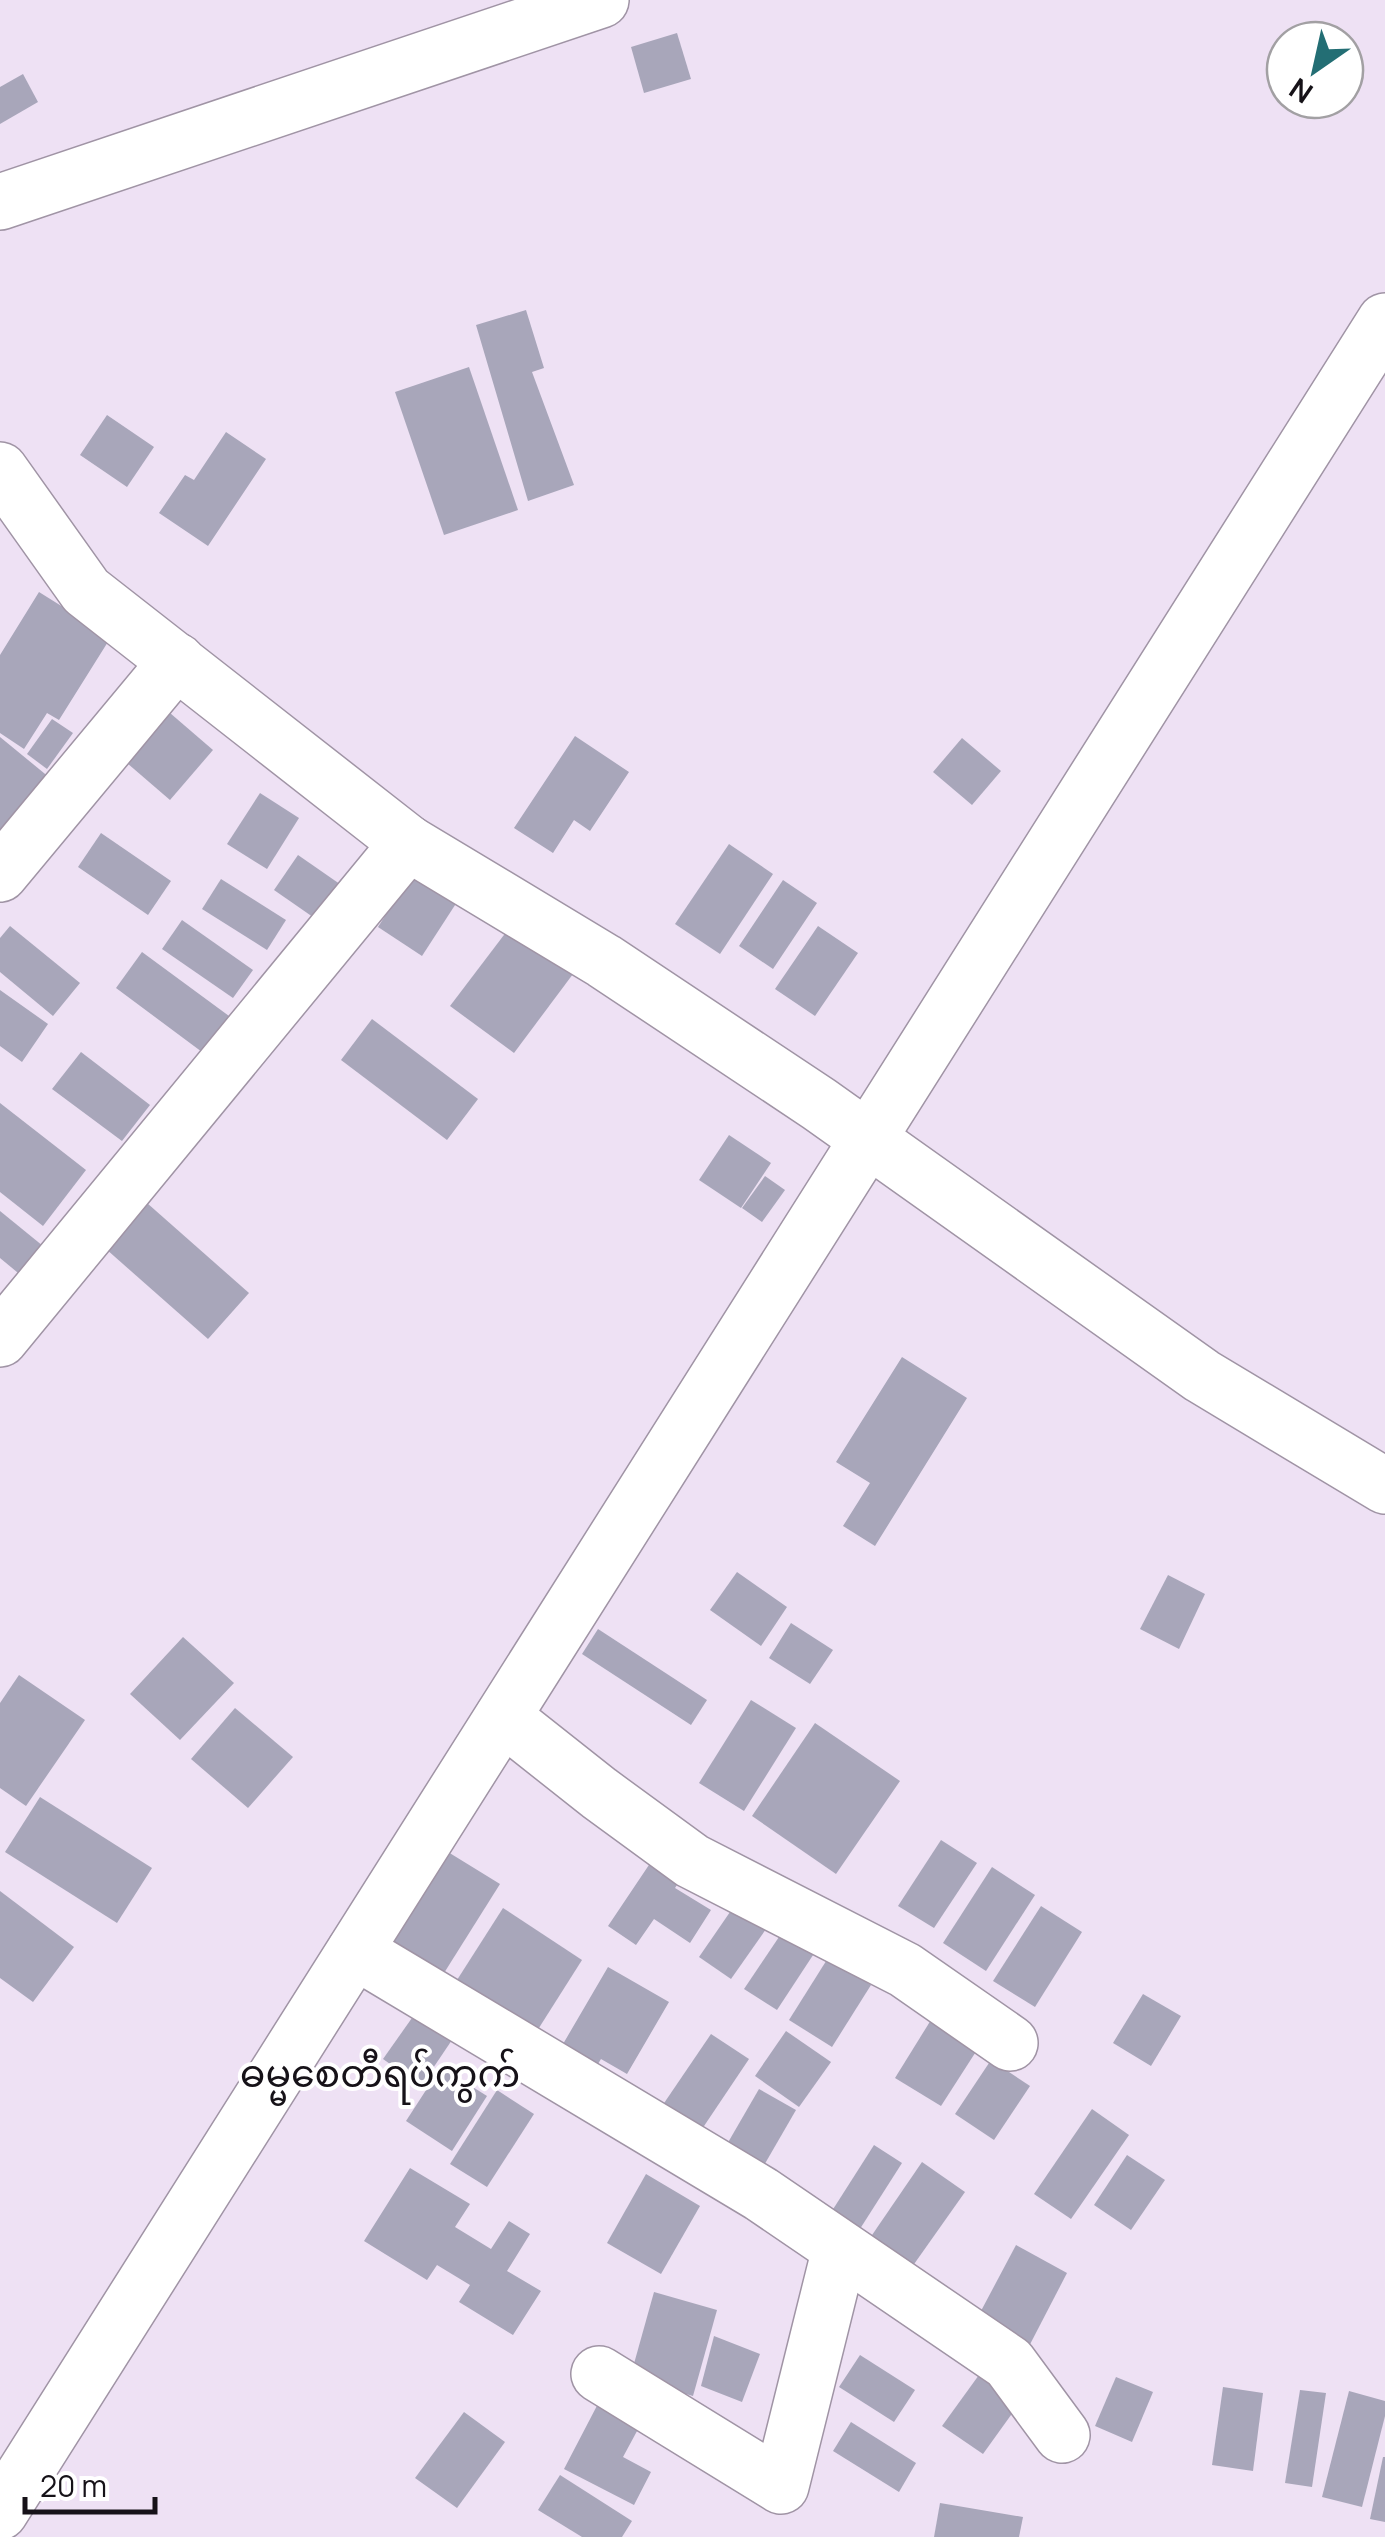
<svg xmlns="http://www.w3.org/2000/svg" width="1385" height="2537" viewBox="0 0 1385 2537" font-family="Manrope,'Noto Sans Myanmar',sans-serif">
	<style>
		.building { fill: #a8a6ba }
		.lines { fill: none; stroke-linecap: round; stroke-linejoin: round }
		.minor-casing { stroke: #a094a5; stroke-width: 58 }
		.minor { stroke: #fff; stroke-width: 55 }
		.labels { text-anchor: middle; stroke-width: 8; stroke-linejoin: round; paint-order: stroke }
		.quarter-label { font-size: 38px; fill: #161218; stroke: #fff }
	</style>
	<rect width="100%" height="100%" fill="#eee1f4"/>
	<g class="building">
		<path d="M677,33l14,46 -47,14 -13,-46z"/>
		<path d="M23,74l15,28 -38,22v-37z"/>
		<path d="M526,310l18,58 -12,4 42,113 -46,16 -52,-176z"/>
		<path d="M469,367l49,143 -74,25 -49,-143z"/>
		<path d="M107,415l47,32 -27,40 -47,-32z"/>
		<path d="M226,432l40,27 -58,87 -49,-33 26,-38 9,5z"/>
		<path d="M39,592l72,45 -52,83 -12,-7 -23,36 -24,-16v-78z"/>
		<path d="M170,713l43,37 -43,50 -43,-37z"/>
		<path d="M52,719l21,14 -26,36 -20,-15z"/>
		<path d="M575,736l54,36 -39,59 -16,-11 -21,33 -39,-25z"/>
		<path d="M0,737l50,41 -50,62z"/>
		<path d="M962,738l39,33 -29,34 -39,-33z"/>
		<path d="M260,793l39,25 -32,51 -40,-25z"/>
		<path d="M101,833l70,48 -23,34 -70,-48z"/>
		<path d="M729,844l44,30 -53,80 -45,-30z"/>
		<path d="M298,855l49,34 -24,35 -49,-34z"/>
		<path d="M413,872l44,30 -35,54 -44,-29z"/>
		<path d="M221,879l65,41 -19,30 -65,-41z"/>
		<path d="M783,880l34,23 -44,66 -34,-23z"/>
		<path d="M182,920l71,50 -20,28 -71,-49z"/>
		<path d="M10,926l70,57 -27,33 -53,-44v-34z"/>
		<path d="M818,926l40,27 -43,63 -40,-27z"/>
		<path d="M510,927l63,47 -59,79 -64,-47z"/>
		<path d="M142,952l87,64 -27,36 -86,-64z"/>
		<path d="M0,990l48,34 -26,38 -22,-16z"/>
		<path d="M372,1019l106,80 -31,41 -106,-80z"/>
		<path d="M81,1052l69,53 -28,36 -70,-52z"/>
		<path d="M0,1103l86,67 -43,56 -43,-34z"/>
		<path d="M729,1135l42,28 -30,45 -42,-28z"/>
		<path d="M765,1176l20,14 -23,32 -20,-14z"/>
		<path d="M147,1203l102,90 -41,46 -102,-90z"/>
		<path d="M0,1211l43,35 -20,31 -23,-19z"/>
		<path d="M902,1357l65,41 -92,148 -32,-20 27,-43 -34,-21z"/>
		<path d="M737,1572l50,35 -26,39 -51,-36z"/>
		<path d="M1168,1575l37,19 -26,55 -39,-20z"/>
		<path d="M791,1623l42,27 -23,34 -41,-26z"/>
		<path d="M598,1629l109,71 -16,25 -109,-71z"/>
		<path d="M183,1637l51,46 -54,57 -50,-46z"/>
		<path d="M19,1675l66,45 -59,86 -26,-18v-85z"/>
		<path d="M751,1700l45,28 -52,83 -45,-28z"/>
		<path d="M235,1708l58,49 -45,51 -57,-49z"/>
		<path d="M815,1723l85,58 -64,93 -84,-58z"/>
		<path d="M40,1797l112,71 -35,55 -112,-71z"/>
		<path d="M941,1840l36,23 -43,65 -36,-22z"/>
		<path d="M659,1850l28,19 -12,19 36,22 -21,33 -36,-24 -18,26 -28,-19z"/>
		<path d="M448,1852l52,32 -61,97 -52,-32z"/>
		<path d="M992,1867l43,28 -49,76 -43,-28z"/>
		<path d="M0,1891l74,56 -41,55 -33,-24z"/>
		<path d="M739,1899l32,23 -40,57 -32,-22z"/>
		<path d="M1041,1906l41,26 -47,75 -42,-26z"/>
		<path d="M503,1908l79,52 -45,71 -80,-51z"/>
		<path d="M785,1928l32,21 -40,61 -33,-21z"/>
		<path d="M828,1958l43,27 -39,62 -43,-27z"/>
		<path d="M608,1967l61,35 -42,72 -26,-15 -11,18 -34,-21z"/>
		<path d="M1143,1994l38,22 -30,50 -38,-23z"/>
		<path d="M939,2007l47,29 -45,70 -46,-28z"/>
		<path d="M419,2008l37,26 -35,52 -38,-27z"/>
		<path d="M786,2031l45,31 -32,45 -44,-31z"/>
		<path d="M711,2034l38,25 -53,79 -38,-26z"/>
		<path d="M991,2060l39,26 -36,54 -39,-26z"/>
		<path d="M441,2067l46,29 -35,55 -46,-30z"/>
		<path d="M759,2089l37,21 -40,69 -37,-21z"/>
		<path d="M497,2090l37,24 -47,73 -37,-23z"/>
		<path d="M1092,2109l37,26 -58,84 -37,-25z"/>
		<path d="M874,2145l28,18 -44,69 -28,-18z"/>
		<path d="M1127,2155l38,25 -34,50 -37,-25z"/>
		<path d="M922,2162l43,30 -53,75 -42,-29z"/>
		<path d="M410,2168l60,36 -15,23 36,22 18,-28 21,13 -23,37 34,20 -28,44 -54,-33 11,-17 -33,-20 -10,15 -63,-39z"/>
		<path d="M646,2174l54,32 -39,68 -54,-31z"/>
		<path d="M1016,2245l51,28 -42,81 -52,-28z"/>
		<path d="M654,2292l63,18 -24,86 -63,-18z"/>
		<path d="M714,2336l46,18 -18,48 -41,-16z"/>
		<path d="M860,2355l55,35 -21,32 -55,-35z"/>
		<path d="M984,2368l40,29 -41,57 -41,-28z"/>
		<path d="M1116,2377l37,15 -21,50 -37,-16z"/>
		<path d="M1223,2387l40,6 -10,78 -41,-6z"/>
		<path d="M1300,2390l26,3 -14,94 -27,-4z"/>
		<path d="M1349,2391l36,10v15l-23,91 -40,-10z"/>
		<path d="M601,2398l42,22 -20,37 28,15 -17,33 -70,-36z"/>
		<path d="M464,2412l41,30 -48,66 -42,-30z"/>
		<path d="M851,2422l65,41 -17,29 -66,-41z"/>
		<path d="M1383,2457h2v65l-15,-3z"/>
		<path d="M560,2475l72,46 -10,16h-40l-44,-27z"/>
		<path d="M940,2503l83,14 -4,20h-85z"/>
	</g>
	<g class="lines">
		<defs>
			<g id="minor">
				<path d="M0,202l601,-202"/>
				<path d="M0,470l86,121 322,252 -408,496"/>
				<path d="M408,843l196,118 215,143 383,272 183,110"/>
				<path d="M0,874l177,-213"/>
				<path d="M503,1717l96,76 93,68 213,109 105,73"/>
				<path d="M355,1951l406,243 248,169 53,72"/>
				<path d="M599,2374l182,112 59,-237"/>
				<path d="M0,2512l1385,-2191"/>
			</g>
		</defs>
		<use href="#minor" class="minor-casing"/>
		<use href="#minor" class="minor"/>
	</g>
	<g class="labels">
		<g class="quarter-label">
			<text x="380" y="2087">ဓမ္မစေတီရပ်ကွက်</text>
		</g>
	</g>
	<g transform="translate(1315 70) rotate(214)"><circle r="48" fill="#ffffff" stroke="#a2a0a3" stroke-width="2.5"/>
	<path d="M0-8L18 38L0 25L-18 38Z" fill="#236e74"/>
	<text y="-15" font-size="28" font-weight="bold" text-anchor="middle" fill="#161218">N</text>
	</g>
	<path d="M25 2497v15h130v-15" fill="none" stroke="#161218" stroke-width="5"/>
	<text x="40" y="2497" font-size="30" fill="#161218" stroke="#ffffff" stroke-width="8" paint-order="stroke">20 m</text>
</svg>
